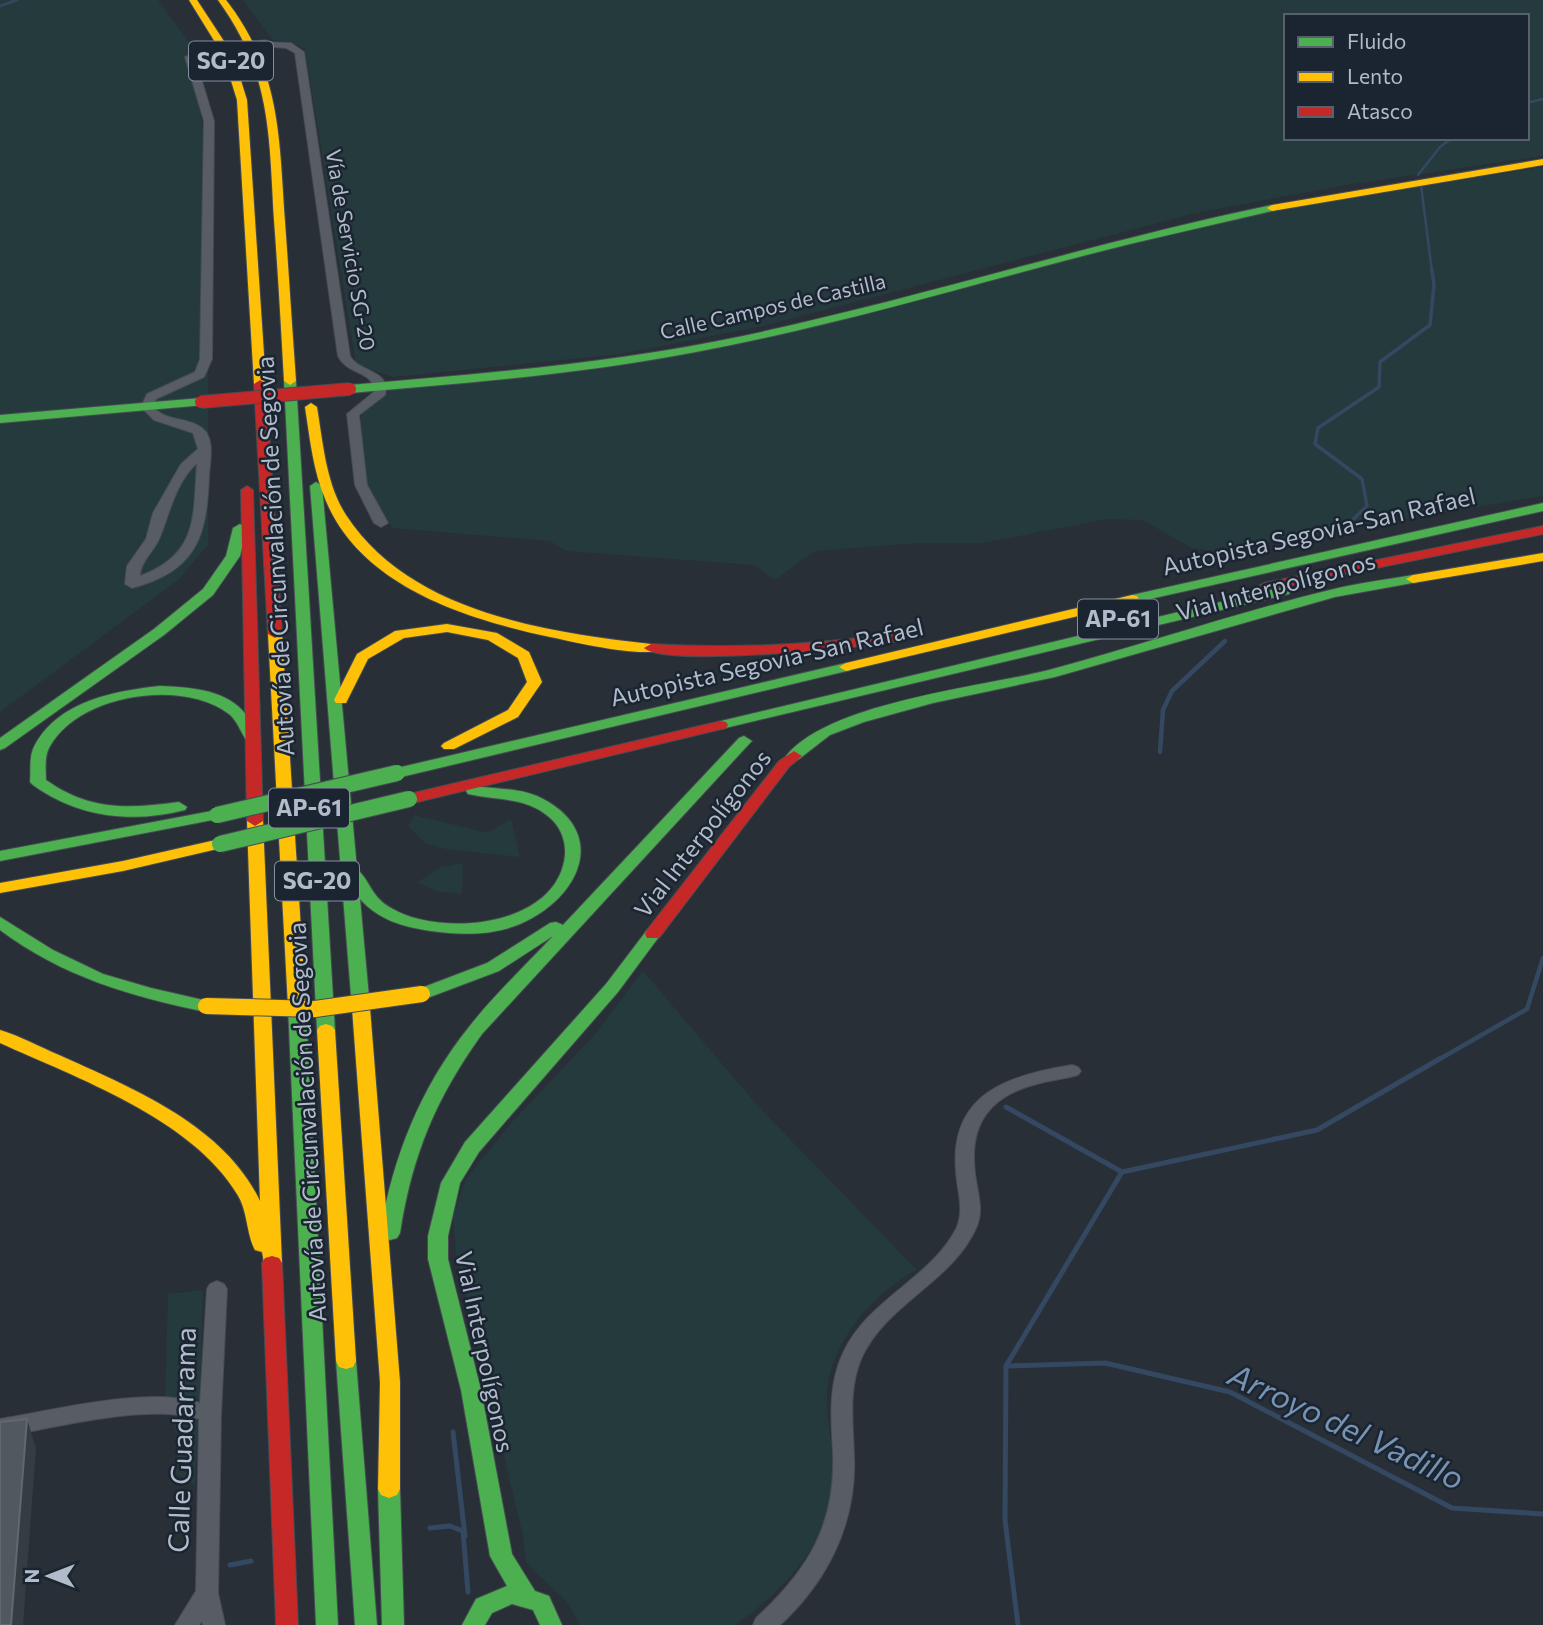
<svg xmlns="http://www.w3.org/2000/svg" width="1543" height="1625" viewBox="0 0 1543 1625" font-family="Commissioner,sans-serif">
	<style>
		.green { fill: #253a3d; fill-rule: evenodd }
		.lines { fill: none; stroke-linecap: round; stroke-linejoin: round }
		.stream-far3 { stroke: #344861; stroke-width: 2.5 }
		.stream-far2 { stroke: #344861; stroke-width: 3.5 }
		.stream-far1 { stroke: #344861; stroke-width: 4.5 }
		.stream { stroke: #344861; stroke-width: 5 }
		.street-tunnel { stroke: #3d444d; stroke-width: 10; stroke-dasharray: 10 5; stroke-linecap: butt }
		.street-casing { stroke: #464b52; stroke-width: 2 }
		.fast-casing { stroke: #464b52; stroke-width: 2 }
		.slow-casing { stroke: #464b52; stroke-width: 2 }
		.jam-casing { stroke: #464b52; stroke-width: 2 }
		.street { fill: #585d65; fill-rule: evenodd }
		.fast { fill: #4caf50; fill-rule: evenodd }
		.slow { fill: #ffc107; fill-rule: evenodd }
		.jam { fill: #c62828; fill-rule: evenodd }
		.fast-bridge-casing { stroke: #464b52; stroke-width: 18; stroke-linecap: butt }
		.slow-bridge-casing { stroke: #464b52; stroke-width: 18; stroke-linecap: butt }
		.jam-bridge-casing { stroke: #464b52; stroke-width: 14; stroke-linecap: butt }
		.fast-bridge { stroke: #4caf50; stroke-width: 16 }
		.slow-bridge { stroke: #ffc107; stroke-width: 16 }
		.jam-bridge { stroke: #c62828; stroke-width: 12 }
		.shaded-wall { fill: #353c42 }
		.building { fill: #525860; stroke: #606870; stroke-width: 2 }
		.labels { text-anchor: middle; stroke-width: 5; stroke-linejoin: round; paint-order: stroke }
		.far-street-label { font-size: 21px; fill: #b1bbc9; stroke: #1b2532 }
		.shield { fill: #1b2532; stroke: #848e9c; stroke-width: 2 }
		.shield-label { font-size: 23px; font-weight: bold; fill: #b1bbc9 }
		.street-label { font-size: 24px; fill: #b1bbc9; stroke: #1b2532 }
		.near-street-label { font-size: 28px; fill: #b1bbc9; stroke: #1b2532 }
		.near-water-label { font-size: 32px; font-style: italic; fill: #7793b2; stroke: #1b2532 }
	</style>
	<rect width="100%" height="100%" fill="#282f37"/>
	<g class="green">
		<path d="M0,0h158l31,42 19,119v384l-30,35 -178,132z"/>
		<path d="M243,0h1300v156l-197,29 -150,28 -433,113 -142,28 -228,23 -37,-13 -51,-315 -14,-7 -18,-2zM1286,16h241v122h-241z"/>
		<path d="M1543,167v329l-326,55 -25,-3 -50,-28 -35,-1 -124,24h-64l-104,8 -40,29 -22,-15 -187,-14 -16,-10 -157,-13 -26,-33 -8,-66 3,-15 30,-25 273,-31 130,-26 381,-100 99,-23z"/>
		<path d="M414,815l74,18 23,-14 9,38 -74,-8 -21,-6 -17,-17z"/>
		<path d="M463,863l-1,31 -26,-3 -18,-9 21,-14z"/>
		<path d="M643,971l115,135 159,164c-46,24 -90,76 -90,130 0,32 11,65 6,97 -7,48 -59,103 -99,128h-154l-13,-23 -41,-39 -3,-27 -67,-283 -3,-37 13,-37 47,-58 84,-89z"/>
		<path d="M203,1290l-3,109 -35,-2 3,-103z"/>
		<path d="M175,1416l23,4 -3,65 -20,-11 5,-46h-6z"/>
	</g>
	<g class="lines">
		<g class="stream-far3">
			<path d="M0,6l17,-6"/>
			<path d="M1527,103l16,-4"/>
			<path d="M1418,175l22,-28 12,-9"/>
			<path d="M1421,185l11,87"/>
		</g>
		<path class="stream-far2" d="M1346,526l21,-20 -5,-27 -47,-35 3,-16 61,-41 1,-25 50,-37 4,-40 -2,-15"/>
		<g class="stream-far1">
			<path d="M1160,752l3,-42 9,-19 53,-50"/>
			<path d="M1438,1060l89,-51 16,-51"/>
		</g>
		<g class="stream">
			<path d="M1006,1107l116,65"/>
			<path d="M1006,1366l116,-194 195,-42 124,-72"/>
			<path d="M1006,1366l-1,154 13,105"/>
			<path d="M1007,1366l98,-3 125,29 222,116 91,6"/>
			<path d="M453,1432l12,104"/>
			<path d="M430,1528l20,-2 13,5 5,61"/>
			<path d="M230,1565l21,-4"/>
		</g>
		<path class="street-tunnel" d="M214,50l53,-6"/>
		<defs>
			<g id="street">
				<path d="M264,42l27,1 13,9 46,304c8,16 42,14 35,39l-26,20 8,70 21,38 -7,4 -7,-4 -19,-38 -8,-71 28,-23c-4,-22 -27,-15 -37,-35l-43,-303 -9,-5 -22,-2z"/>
				<path d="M214,47l5,3 -2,2 -22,6 19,63 -2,238 -8,18 -48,22 -3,8c14,16 40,9 53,25 8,12 4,29 3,43 -2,61 -12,96 -77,113l-7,-4 2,-18 19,-27 7,-26 28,-49 17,-15 -5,-16 -39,-13 -13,-13 6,-13 48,-22 5,-13 4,-238 -19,-64zM197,463c-4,53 2,91 -57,113 1,-16 14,-24 20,-39 10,-25 16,-55 37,-74z"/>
				<path d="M1072,1065l6,2 3,4 -3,4c-13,4 -28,5 -41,9 -48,12 -68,41 -62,89 2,18 9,36 2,53 -24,56 -89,76 -115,131 -14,31 -9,66 -8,99 3,66 -26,125 -74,169h-27l3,-7c52,-48 80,-93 77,-166 -2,-34 -5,-67 10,-99 25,-54 87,-74 113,-124 9,-19 1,-38 0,-58 -7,-77 52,-96 116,-106z"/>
				<path d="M217,1281l7,3 3,5 -6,125 -3,179 7,32h-22l-1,-4 -3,4h-24l21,-34 3,-172c-53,-16 -144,9 -199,18v-18c56,-9 146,-33 200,-16l7,-114 3,-5z"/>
			</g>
			<g id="fast">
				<path d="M1272,205l5,3 -1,2c-67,16 -134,30 -201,48 -126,33 -251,70 -379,94 -114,22 -230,31 -346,41l-6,-4 6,-4c132,-11 264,-22 393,-49 178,-38 351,-94 529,-131z"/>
				<path d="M290,377l6,4 39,649 -3,4h-12l-3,-4 -33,-649z"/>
				<path d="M201,398l4,1v6l-205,18v-8z"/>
				<path d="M316,482l6,4 35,383c14,13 14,28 34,39 50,30 167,19 174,-53 1,-15 -5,-29 -16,-38 -24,-21 -52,-16 -81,-23l-2,-3 2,-3 6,-2c20,3 44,2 63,10 74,34 44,102 -17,128 -28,12 -60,11 -89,7 -28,-4 -52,-11 -71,-32l10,109 -3,4h-12l-3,-4 -42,-522z"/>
				<path d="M1543,503v8l-411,92 -7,-4 7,-4z"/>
				<path d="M240,524l7,4 -7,28 -27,39 -49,40 -159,113 -5,2v-12l154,-109 49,-40 23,-33 7,-28z"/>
				<path d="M1413,575l5,1 2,3 -2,3 -83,15 -280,80 -122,26 -69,19 -34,13 -31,24 -5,2 -8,-5c44,-54 196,-69 263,-86 94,-25 186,-57 281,-80 27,-7 55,-10 83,-15z"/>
				<path d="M1284,587l5,1 2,3 -2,3 -568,135 -7,-4 7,-4z"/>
				<path d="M846,663l5,1 2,3 -2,3 -454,108 -8,-5 8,-5z"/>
				<path d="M160,686c27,1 62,3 82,24 8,8 12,19 18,28l-3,3h-10c-6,-8 -10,-21 -18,-27 -46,-36 -152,-20 -180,34 -5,10 -3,22 -3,32 44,31 82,29 133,22l8,5 -2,3c-54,14 -108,7 -152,-25l-3,-3c1,-10 -1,-23 3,-33 22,-47 80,-58 127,-63z"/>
				<path d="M744,736l8,5 -3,3 -267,290c-46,64 -70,121 -82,199l-3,5 -7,2 -7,-2 -3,-5c13,-76 40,-145 89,-206 25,-32 56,-61 84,-91l-54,35 -77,29 -6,-2 -3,-4 3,-4 71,-27 63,-40 6,-1 7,3 176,-187z"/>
				<path d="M217,810l6,2 2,3 -2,3 -223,43v-10z"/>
				<path d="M0,917l53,33 50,24 48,14 61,14 3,4 -3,4 -6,2c-74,-15 -145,-36 -206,-82z"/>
				<path d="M653,929l8,5 -43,58 -139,160 -19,31 -12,53v23l33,131 31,164 23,37 14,5 13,29h-22l-7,-15 -21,-6 -20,9 -7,12h-23l14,-26 31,-13 -17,-30 -29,-166 -33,-131v-23l13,-53 24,-41 141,-158 41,-54z"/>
				<path d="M297,1001l6,2 3,4 32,618h-22l-28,-618 3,-4z"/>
				<path d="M346,1353l7,2 3,6 21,264h-22l-19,-264 3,-6z"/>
				<path d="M389,1480l8,3 3,6 4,136h-22l-4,-136 3,-6z"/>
			</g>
			<g id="slow">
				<path d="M189,0h8l36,55 14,45 19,284 -6,4 -6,-4 -17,-284 -14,-45z"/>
				<path d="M218,0h8c55,71 53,137 59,222 4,53 7,106 11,159l-6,4 -6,-4c-3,-54 -6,-108 -10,-161 -5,-87 -3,-147 -56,-220z"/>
				<path d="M1543,159v6l-271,46 -5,-3 5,-3z"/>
				<path d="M311,403l6,4c6,36 9,77 29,108 63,97 199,117 305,129l5,1 2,3 -2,3c-22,5 -82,-9 -106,-14 -83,-18 -188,-50 -224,-136 -13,-30 -16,-62 -21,-94z"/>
				<path d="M1543,553v8l-130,22 -7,-4 7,-4z"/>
				<path d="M1132,595l5,1 2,3 -2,3 -291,69 -7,-4 7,-4z"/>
				<path d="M447,624l50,9 32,19 13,30 -24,35 -64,32h-10l-3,-3 3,-3 64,-33 19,-28 -9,-24 -30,-18 -41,-8 -43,6 -36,21 -22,44h-10l-2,-3 23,-46 38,-23z"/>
				<path d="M275,630l7,4 24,373 -3,4h-12l-3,-4 -20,-373z"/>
				<path d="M255,816l8,5 19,442 -3,5 -7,2 -7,-2 -3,-16 -7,-2c-9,-17 -7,-39 -18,-56 -45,-75 -160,-116 -237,-151v-13c20,6 40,17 59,25 73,33 165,70 201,146l-13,-380z"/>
				<path d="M220,839l6,2 2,3 -2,3 -103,24 -123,22v-10l123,-22z"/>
				<path d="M361,1002l6,2 3,4 30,374v107l-3,6 -8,3 -8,-3 -3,-6 2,-107 -28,-374 3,-4z"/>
				<path d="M326,1024l6,2 3,4 21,331 -3,6 -7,2 -7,-2 -3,-6 -19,-331 3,-4z"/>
			</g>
			<g id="jam">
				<path d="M260,380l6,4 16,250 -7,4 -7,-4 -14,-250z"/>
				<path d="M247,486l6,4 10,331 -8,5 -8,-5 -6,-331z"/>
				<path d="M1543,526v8l-279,57 -7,-4 7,-4z"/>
				<path d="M897,633l5,1 2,3 -2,3c-34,8 -238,27 -258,8l7,-4c83,5 164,1 246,-11z"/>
				<path d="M721,721l5,1 2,3 -2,3 -317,76 -8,-5 8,-5z"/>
				<path d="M794,751l8,5 -13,11 -130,171h-12l-2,-4 2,-4 132,-169z"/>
				<path d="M272,1256l7,2 3,5 16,362h-22l-14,-362 3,-5z"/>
			</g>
		</defs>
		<use href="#street" class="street-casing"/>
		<use href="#fast" class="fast-casing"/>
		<use href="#slow" class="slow-casing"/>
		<use href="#jam" class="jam-casing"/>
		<use href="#street" class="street"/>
		<use href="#fast" class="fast"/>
		<use href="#slow" class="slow"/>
		<use href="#jam" class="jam"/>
		<defs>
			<g id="fast-bridge">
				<path d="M217,815l180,-42"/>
				<path d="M220,844l189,-45"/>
			</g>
			<path id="slow-bridge" d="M206,1006l109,3 107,-15"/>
			<path id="jam-bridge" d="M201,402l149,-13"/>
		</defs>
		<use href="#fast-bridge" class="fast-bridge-casing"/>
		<use href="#slow-bridge" class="slow-bridge-casing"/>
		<use href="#jam-bridge" class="jam-bridge-casing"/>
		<use href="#fast-bridge" class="fast-bridge"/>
		<use href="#slow-bridge" class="slow-bridge"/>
		<use href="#jam-bridge" class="jam-bridge"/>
	</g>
	<path class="shaded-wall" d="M27,1419l9,29 -13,177h-12z"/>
	<path class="building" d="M27,1419l-16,206h-11v-203z"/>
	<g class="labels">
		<g class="far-street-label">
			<text transform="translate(350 250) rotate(80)" y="7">Vía de Servicio SG-20</text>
			<text transform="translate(773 307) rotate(-13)" y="7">Calle Campos de Castilla</text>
		</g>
		<g class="shield">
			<rect x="189" y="41.5" width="84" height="39" rx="5"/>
			<rect x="1078" y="599.5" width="80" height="39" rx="5"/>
			<rect x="269" y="788.5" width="80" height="39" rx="5"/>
			<rect x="275" y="861.5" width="84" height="39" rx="5"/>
		</g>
		<g class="shield-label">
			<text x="231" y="69">SG-20</text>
			<text x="1118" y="627">AP-61</text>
			<text x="309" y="816">AP-61</text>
			<text x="317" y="889">SG-20</text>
		</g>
		<g class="street-label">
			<text transform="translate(1319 532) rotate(-13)" y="8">Autopista Segovia-San Rafael</text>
			<text transform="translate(276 556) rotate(-93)" y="8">Autovía de Circunvalación de Segovia</text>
			<text transform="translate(1276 587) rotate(-15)" y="8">Vial Interpolígonos</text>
			<text transform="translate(767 663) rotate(-13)" y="8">Autopista Segovia-San Rafael</text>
			<text transform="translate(703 834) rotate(-52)" y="8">Vial Interpolígonos</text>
			<text transform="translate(308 1122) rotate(-93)" y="8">Autovía de Circunvalación de Segovia</text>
			<text transform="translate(484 1352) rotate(78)" y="8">Vial Interpolígonos</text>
		</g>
		<g class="near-street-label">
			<text transform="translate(182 1440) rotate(-88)" y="10">Calle Guadarrama</text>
		</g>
		<g class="near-water-label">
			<text transform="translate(1346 1427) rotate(25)" y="11">Arroyo del Vadillo</text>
		</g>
	</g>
	<rect x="1284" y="14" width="245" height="126" fill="#1b2532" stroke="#57616e" stroke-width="2"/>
	<rect x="1298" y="37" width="35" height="10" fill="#4caf50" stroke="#57616e" stroke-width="2"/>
	<text x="1347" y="49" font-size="21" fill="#b1bbc9">Fluido</text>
	<rect x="1298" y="72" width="35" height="10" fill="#ffc107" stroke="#57616e" stroke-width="2"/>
	<text x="1347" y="84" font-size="21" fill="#b1bbc9">Lento</text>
	<rect x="1298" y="107" width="35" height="10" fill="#c62828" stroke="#57616e" stroke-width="2"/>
	<text x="1347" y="119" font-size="21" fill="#b1bbc9">Atasco</text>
	<g transform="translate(49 1576) rotate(270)" stroke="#1b2532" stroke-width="5" paint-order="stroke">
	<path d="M0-5L12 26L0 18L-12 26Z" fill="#b1bbc9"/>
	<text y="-10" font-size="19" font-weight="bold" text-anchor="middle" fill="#b1bbc9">N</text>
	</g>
</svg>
